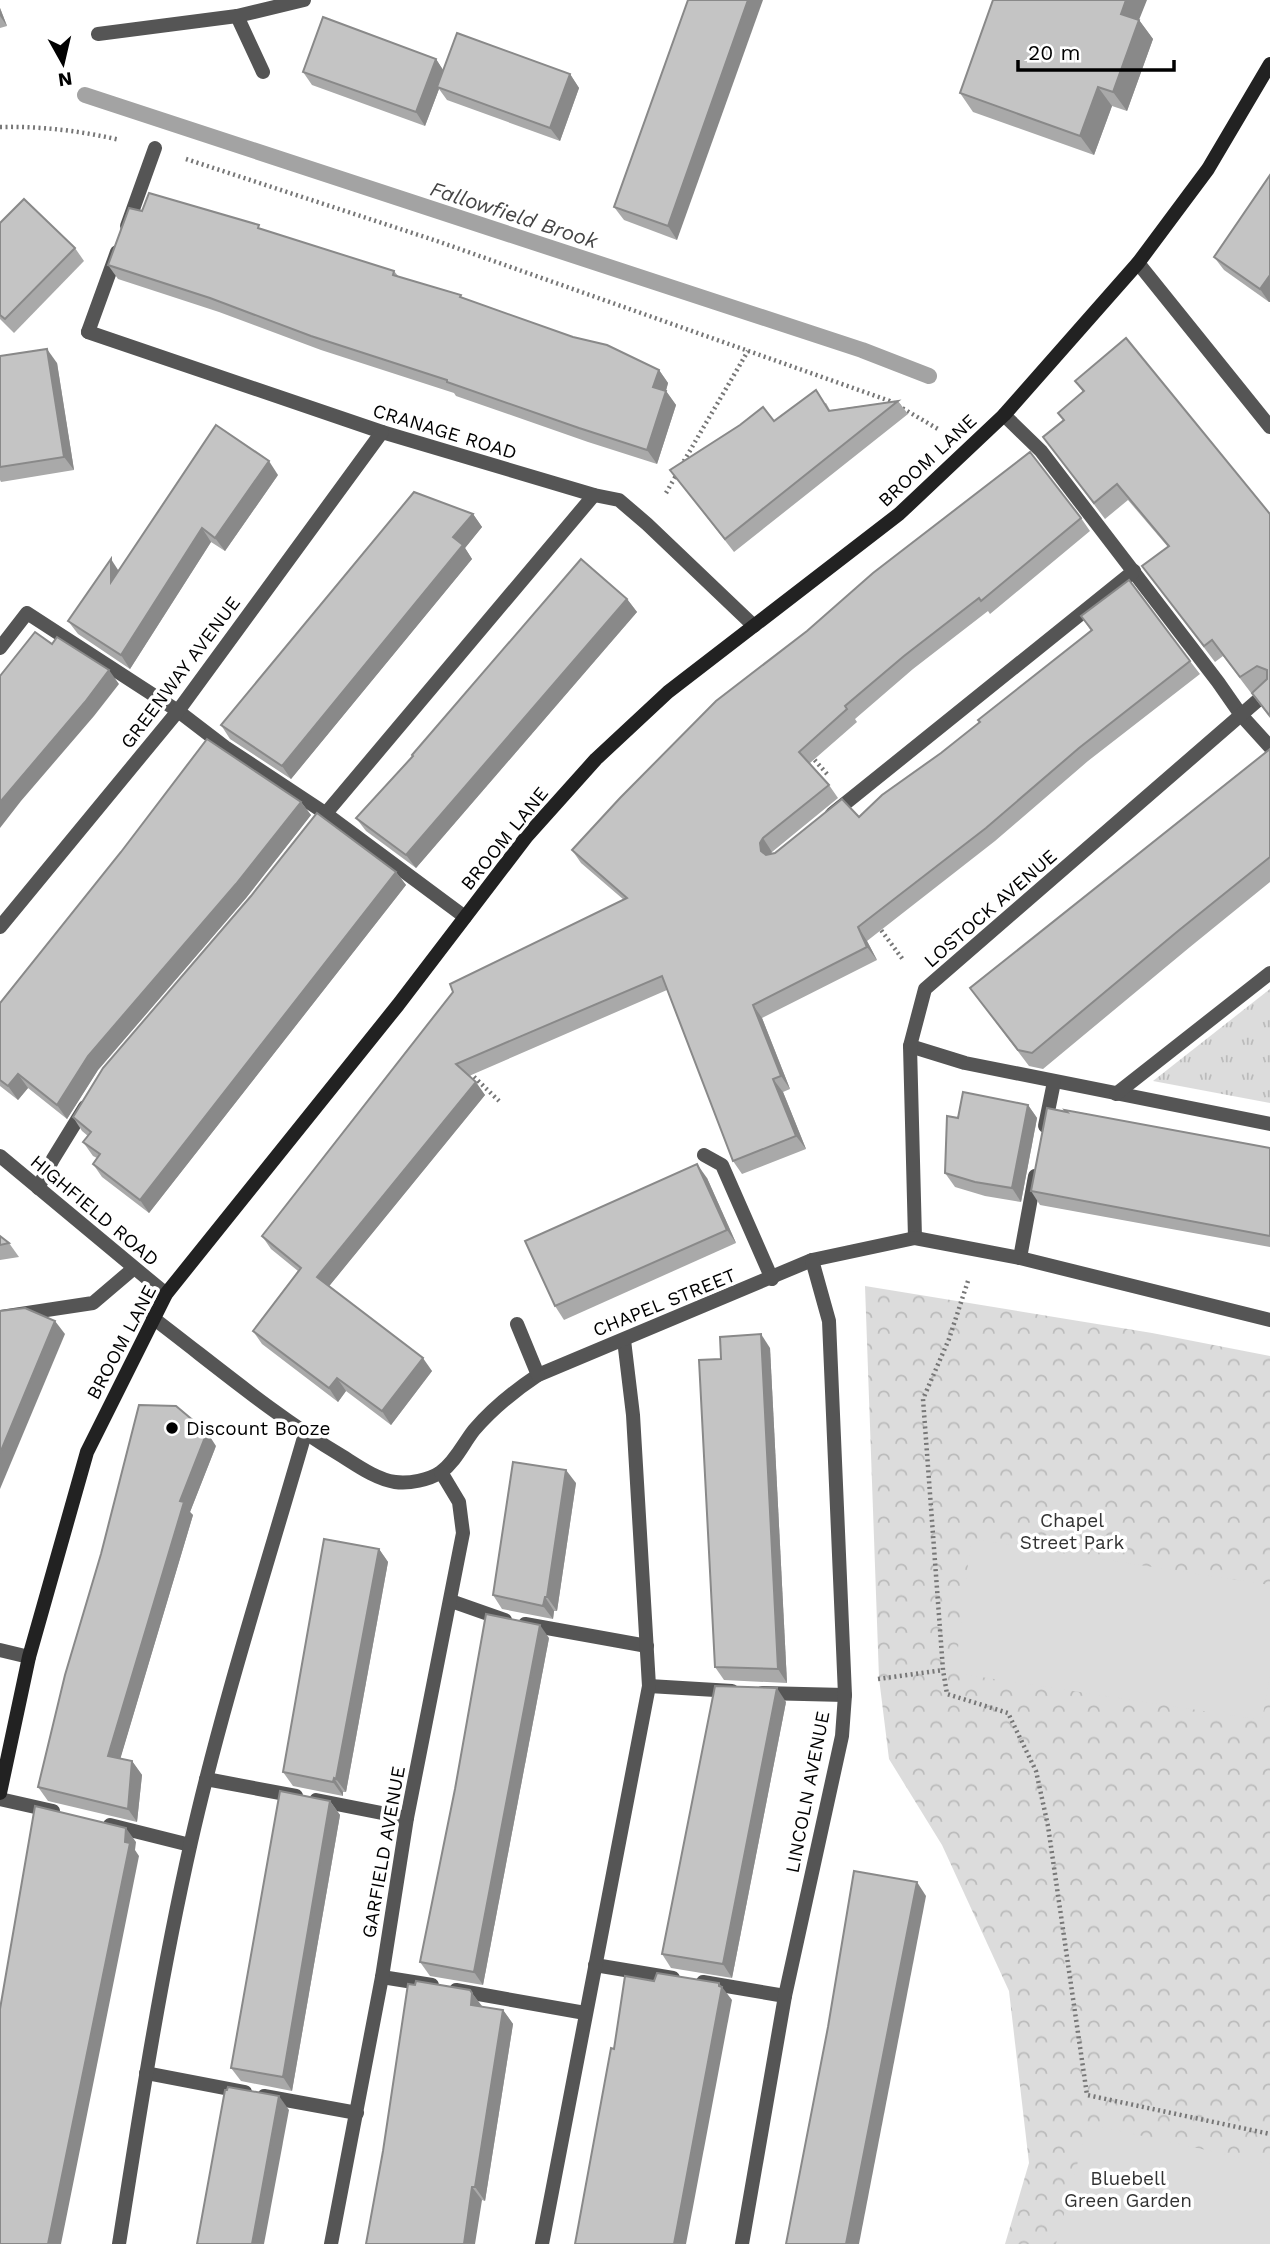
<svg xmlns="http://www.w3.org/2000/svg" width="1270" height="2244" viewBox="0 0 1270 2244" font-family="'Work Sans',sans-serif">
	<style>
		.grass { fill: url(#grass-tufts) }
		.park { fill: url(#park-crowns) }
		.garden { fill: #dcdcdc }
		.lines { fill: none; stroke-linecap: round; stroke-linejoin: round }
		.stream { stroke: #a3a3a3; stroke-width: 16 }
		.path { stroke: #777; stroke-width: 4.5; stroke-dasharray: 2 3.5; stroke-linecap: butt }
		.lane { stroke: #555; stroke-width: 14 }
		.street { stroke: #555; stroke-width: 14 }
		.secondary { stroke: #222; stroke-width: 14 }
		.wall { fill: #a9a9a9 }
		.shaded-wall { fill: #898989 }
		.building { fill: #c4c4c4; stroke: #898989; stroke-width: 2 }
		.poi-dot { fill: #000; stroke: #fff; stroke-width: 2.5 }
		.labels { text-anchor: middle; stroke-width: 7; stroke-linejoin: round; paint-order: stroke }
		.street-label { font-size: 19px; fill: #000; stroke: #fff }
		.poi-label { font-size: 19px; fill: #000; stroke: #fff; text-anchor: start }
		.park-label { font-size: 19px; fill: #333; stroke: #fff }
		.water-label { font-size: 21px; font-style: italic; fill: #444; stroke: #fff }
	</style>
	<defs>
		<pattern id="grass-tufts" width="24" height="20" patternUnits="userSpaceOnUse" patternTransform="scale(1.75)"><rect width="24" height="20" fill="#dcdcdc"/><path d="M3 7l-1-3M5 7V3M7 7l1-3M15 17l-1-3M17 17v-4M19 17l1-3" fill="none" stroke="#bbb"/></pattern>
		<pattern id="park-crowns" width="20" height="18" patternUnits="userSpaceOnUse" patternTransform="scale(1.75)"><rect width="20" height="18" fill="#dcdcdc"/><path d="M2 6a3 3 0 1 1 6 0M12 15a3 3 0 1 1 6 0" fill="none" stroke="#bbb"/></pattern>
	</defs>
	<rect width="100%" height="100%" fill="#fff"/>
	<path class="grass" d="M1270,989v114l-117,-22z"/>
	<path class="park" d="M865,1286l287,47 118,23v888h-265l24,-81 -20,-172 -67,-146 -53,-86 -10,-81z"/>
	<g class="garden">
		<path d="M971,1539l299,46v91l-8,44 -307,-47z"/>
		<path d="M1088,2124l182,40v80h-214z"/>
	</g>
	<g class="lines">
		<path class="stream" d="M85,95l777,255 67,26"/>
		<g class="path">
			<path d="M0,127c41,-1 81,4 120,13"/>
			<path d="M186,159l251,82 453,160 48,28"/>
			<path d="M681,466l67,-115"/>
			<path d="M666,493l11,-19"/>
			<path d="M811,756l17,19"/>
			<path d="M878,926l26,35"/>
			<path d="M470,1073l29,28"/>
			<path d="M968,1281l-19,58 -26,60 20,271 4,24 61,19 28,58 12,55 39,269 183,39"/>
			<path d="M878,1679l65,-9"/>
		</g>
		<g class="lane">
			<path d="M127,226l28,-78"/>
			<path d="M88,332l29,-80"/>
			<path d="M1004,415l37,36 177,231 23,33 29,32"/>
			<path d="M0,648l27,-35 151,98 47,36 100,66 140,104"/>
			<path d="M832,814l302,-243"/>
			<path d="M311,831l283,-336"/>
			<path d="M910,1046l55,17 305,61"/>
			<path d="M1116,1094l154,-121"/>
			<path d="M1045,1126l9,-44"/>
			<path d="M704,1155l18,10 50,114"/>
			<path d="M38,1188l15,-29 32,-52"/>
			<path d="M1020,1258l15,-82"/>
			<path d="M0,1317l93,-14 40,-34"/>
			<path d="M451,1601l54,19"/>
			<path d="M525,1624l122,22"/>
			<path d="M649,1686l83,5"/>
			<path d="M762,1693l83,2"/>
			<path d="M206,1779l90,17"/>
			<path d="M0,1799l53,12"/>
			<path d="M316,1800l91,18"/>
			<path d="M110,1825l80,20"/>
			<path d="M595,1965l78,13"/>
			<path d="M382,1977l50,8"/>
			<path d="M703,1982l82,14"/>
			<path d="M456,1990l129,23"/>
			<path d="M146,2073l99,19"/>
			<path d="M264,2096l93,17"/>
			<path d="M119,2244c21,-134 42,-269 72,-402 31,-137 75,-273 114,-408"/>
			<path d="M542,2244l107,-558 -16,-271 -9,-75"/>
		</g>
		<g class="street">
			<path d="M237,16l26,56"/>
			<path d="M98,34l139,-18 67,-16"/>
			<path d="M1138,263l132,164"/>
			<path d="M88,332l294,100 212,63 25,5 28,24 107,102"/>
			<path d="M0,927l178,-216 204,-279"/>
			<path d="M0,1156l166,138"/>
			<path d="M915,1238l-5,-192 15,-57 332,-288"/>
			<path d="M153,1318c62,47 122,98 189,138 16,10 34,23 53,26 14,2 34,-2 46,-10 15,-11 22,-28 33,-42 19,-22 40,-39 64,-55l274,-115 103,-22 105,20 250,62"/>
			<path d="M517,1324l21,51"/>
			<path d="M0,1650l29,7"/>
			<path d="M331,2244l51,-267 25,-159 56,-285 -4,-31 -18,-30"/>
			<path d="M742,2244l43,-248 57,-260 3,-41 -16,-374 -17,-61"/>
		</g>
		<path class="secondary" d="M0,1793l29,-136 58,-205 79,-158 232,-289 129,-169 69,-77 72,-67 231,-178 105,-99 134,-152 70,-94 62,-105"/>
	</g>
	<g class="wall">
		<path d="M688,0l-11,240 -53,-20 -10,-13z"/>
		<path d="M0,8l7,18 -7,2z"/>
		<path d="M1139,20l14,19 -26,72 -15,-5 -18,49 -121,-43 -13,-19z"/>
		<path d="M436,59l7,11 127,4 9,14 -19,53 -113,-41 -8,-11 -14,37 -113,-41 -9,-13z"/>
		<path d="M1270,175l-1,127 -45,-32 -10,-13z"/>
		<path d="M142,211l120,19 132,41 5,6 64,21 196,72 9,13 -2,8 10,14 -19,59 -69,-22 -132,-46 -2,-3 -133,-43 -102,-38 -101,-33 -10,-14z"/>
		<path d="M0,223l75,25 9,13 -70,72 -14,-14z"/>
		<path d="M0,356l57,7 17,107 -73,12 -1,-2z"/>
		<path d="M1075,381l195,133v204l-47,-62 -8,6 -73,-96 26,-19 -40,-47 -23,19 -62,-82 21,-17 -6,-7 25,-21z"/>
		<path d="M898,401l10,13 -174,138 -64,-82 104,-49 52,-18 4,7z"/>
		<path d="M278,475l-53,76 -14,-9 -81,127 -52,-35 -10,-13 51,-51z"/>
		<path d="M473,514l9,13 -17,21 7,11 -181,220 -61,-40 -9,-14z"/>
		<path d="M1081,518l9,13 -100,83 -2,-3 -75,58 -58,50 2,3 -47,41 19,22 9,13 -66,54 -2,2 5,-1 84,-36 121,-95 111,-91 -10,-15 109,45 10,13 -112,87 -93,80 -128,100 10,19 -115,58 28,71 -7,3 23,57 -64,25 -9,-13 -66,-171 -198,86 16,19 -156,191 103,85 -41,54 -45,-34 -8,11 -76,-58 -9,-13 45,-60 -27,-22 -9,-13 362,-336 -43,-37 -9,-13z"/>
		<path d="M627,599l10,13 -221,256 -50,-37 -10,-13z"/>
		<path d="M1270,749v133l-80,65 -147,122 -14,-3 -59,-78z"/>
		<path d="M301,802l10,13 -65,83 -148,172 -31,49 -39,-31 -10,12 -18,-14v-83z"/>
		<path d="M396,872l10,13 -257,328 -47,-36 -9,-13 4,-6 -4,-2 -10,-14 5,-6 -6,-5 -9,-14z"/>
		<path d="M1028,1105l9,13 -16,84 -36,-6 -30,-9 -10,-14 13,-55z"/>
		<path d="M1270,1148v99l-230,-42 -9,-14z"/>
		<path d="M707,1178l29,65 -172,77 -9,-14z"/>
		<path d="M0,1236l9,7 10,14 -19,3z"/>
		<path d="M770,1348l17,335 -63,-3 -9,-13 6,-308z"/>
		<path d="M216,1446l-26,66 3,3 -73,244 12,2 10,14 -5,47 -89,-21 -10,-14z"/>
		<path d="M576,1483l-19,128h-3l-1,8 -51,-10 -9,-14z"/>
		<path d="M379,1549l9,13 -42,230h-3v4l-50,-10 -10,-14z"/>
		<path d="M549,1638l-66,347 -53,-9 -10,-14 35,-173z"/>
		<path d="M786,1702l-54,276 -61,-10 -9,-14z"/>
		<path d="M330,1801l10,14 -48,276 -51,-10 -10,-13z"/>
		<path d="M472,1993l10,14 21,3 10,14 -28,177 -3,-1 -99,-49z"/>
	</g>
	<g class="shaded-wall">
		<path d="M748,0h15l-86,240 -9,-14z"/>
		<path d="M1126,0h21l-8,20 14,19 -26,72 -14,-19 8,-78z"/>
		<path d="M0,8l7,18 -7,-10z"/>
		<path d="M436,59l9,14 -8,14 2,2 -14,37 -9,-14z"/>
		<path d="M570,74l9,14 -19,53 -10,-13z"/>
		<path d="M1098,87l14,19 -18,49 -14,-19z"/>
		<path d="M1270,275v27h-1l-9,-13z"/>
		<path d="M47,349l10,14 17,107 -10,-13z"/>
		<path d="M659,370l9,13 -5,18 -10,-14z"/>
		<path d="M666,391l10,14 -19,59 -10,-14z"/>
		<path d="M269,461l9,14 -53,76 -10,-13z"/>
		<path d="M473,514l9,13 -17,21 7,11 -181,220 -9,-13 171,-229z"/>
		<path d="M202,528l9,14 -81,127 -9,-14z"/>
		<path d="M111,559l9,14 -9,9z"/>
		<path d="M627,599l10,13 -221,256 -10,-13z"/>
		<path d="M109,670l10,14 -25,32 -73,85 -21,27v-26z"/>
		<path d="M301,802l10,13 -65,83 -148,172 -31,49 -10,-14 31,-49z"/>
		<path d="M763,838l9,14 -3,4 -8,-5 -1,-8z"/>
		<path d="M396,872l10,13 -257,328 -9,-13z"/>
		<path d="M858,927l9,14 10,19 -10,-13z"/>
		<path d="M753,1005l9,13 28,71 -9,-13z"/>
		<path d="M18,1074l10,14 -10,12 -10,-14z"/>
		<path d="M773,1079l10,13 23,57 -10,-13z"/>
		<path d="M476,1082l9,13 -159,195 -9,-13z"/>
		<path d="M1028,1105l9,13 -16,84 -9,-14z"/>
		<path d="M697,1164l10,14 29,65 -9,-13z"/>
		<path d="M55,1321l10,13 -65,155v-36z"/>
		<path d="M761,1334l9,14 17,335 -9,-14z"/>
		<path d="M423,1358l9,13 -41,54 -9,-14z"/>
		<path d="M337,1378l9,13 -8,11 -9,-14z"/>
		<path d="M207,1432l9,14 -26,66 3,3 -76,255 -9,-14 72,-255z"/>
		<path d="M566,1470l10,13 -19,128 -10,-14z"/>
		<path d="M379,1549l9,13 -42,230 -10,-13z"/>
		<path d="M545,1597l9,14 -1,8 -10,-13z"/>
		<path d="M540,1625l9,13 -66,347 -9,-13z"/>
		<path d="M777,1688l9,14 -54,276 -9,-14z"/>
		<path d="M132,1761l10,14 -5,47 -9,-13z"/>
		<path d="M334,1778l9,14v4l-10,-14z"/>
		<path d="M330,1801l10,14 -48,276 -9,-14z"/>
		<path d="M126,1828l10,14 -1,8 4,6 -78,388h-13l77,-402z"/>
		<path d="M917,1882l9,14 -67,348h-13z"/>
		<path d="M719,1983l13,17 -46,244h-12z"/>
		<path d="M472,1993l10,13 -2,13 -9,-14z"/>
		<path d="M503,2010l10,14 -28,177 -10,-14z"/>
		<path d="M279,2096l10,14 -25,134h-12z"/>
		<path d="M472,2187l10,13 -7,44h-11z"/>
	</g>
	<g class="building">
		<path d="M688,0h60l-80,226 -54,-19z"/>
		<path d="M993,0h133l-5,14 18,6 -26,72 -15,-5 -18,49 -120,-43z"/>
		<path d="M323,17l113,42 -20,53 -113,-40z"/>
		<path d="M457,33l113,41 -20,54 -113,-41z"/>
		<path d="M1270,175v100l-10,14 -46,-32z"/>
		<path d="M149,193l110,32 -1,3 136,43 -1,4 68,20 -1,2 113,40 34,8 52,25 -6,17 13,4 -19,59 -68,-22 -132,-46v-2l-136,-44 -101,-38 -102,-33 21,-57 13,3z"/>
		<path d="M24,199l51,49 -70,71 -5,-4v-92z"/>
		<path d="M1126,338l144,176v202l-18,-23 15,-14v-9l-10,-4 -17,11 -28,-37 -8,6 -62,-80 27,-20 -52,-62 -23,19 -51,-66 21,-17 -6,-7 26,-22 -9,-10z"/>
		<path d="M47,349l17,108 -64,10v-111z"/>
		<path d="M816,390l13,21 69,-10 -173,138 -55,-69 70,-45 23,-18 11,14z"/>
		<path d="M216,425l53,36 -54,77 -13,-10 -81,127 -53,-34 43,-62v23z"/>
		<path d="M1030,452l51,66 -100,83 -2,-3 -75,58 -59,50 2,3 -48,43 30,33 -66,53 -3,5 1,8 5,4 9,-2 67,-54 17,18 23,-22 59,-42 39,-31 -2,-2 114,-90 -11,-14 48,-36 61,81 -111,87 -93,80 -128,99 9,20 -114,58 28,71 -8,3 23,57 -63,25 -71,-185 -206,88 20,18 -159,195 106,81 -41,53 -45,-33 -8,10 -76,-57 48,-63 -39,-32 191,-244 -3,-8 177,-86 -55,-48 48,-52 96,-97 91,-70 66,-58z"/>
		<path d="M414,492l59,22 -20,23 10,8 -181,221 -61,-41z"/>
		<path d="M581,559l46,40 -221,256 -50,-37 57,-62 -1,-1z"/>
		<path d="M35,632l17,12 5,-7 52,33 -24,32 -85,100v-126z"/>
		<path d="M207,739l94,63 -65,82 -148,172 -31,49 -39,-31 -10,12 -8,-6v-77l121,-151z"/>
		<path d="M1270,749v108l-92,74 -146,122 -14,-3 -48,-62z"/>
		<path d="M317,813l79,59 -256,328 -47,-36 7,-10 -17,-12 8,-10 -18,-15 30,-49 148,-172z"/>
		<path d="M963,1092l65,13 -16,83 -37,-6 -30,-9 2,-57 11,2z"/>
		<path d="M1047,1108l20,4 -2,-2 205,38v88l-239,-45z"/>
		<path d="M697,1164l30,66 -172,76 -30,-65z"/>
		<path d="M0,1236l9,7 -9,2z"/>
		<path d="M25,1308l30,13 -55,132v-142z"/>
		<path d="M761,1334l17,335 -63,-2 -16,-307 22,-1 -1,-22z"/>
		<path d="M139,1405l37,1 31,26 -27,69 4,1 -76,254 24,5 -4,48 -90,-22 27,-112 36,-121z"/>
		<path d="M513,1462l53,8 -19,127h-2l-2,9 -50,-11z"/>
		<path d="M324,1539l55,10 -43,230 -2,-1 -1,4 -50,-10z"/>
		<path d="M486,1614l54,11 -66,347 -54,-10 35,-173z"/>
		<path d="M715,1686l62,2 -54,276 -61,-10z"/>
		<path d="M280,1791l50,10 -47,276 -52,-9z"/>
		<path d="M35,1806l91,22 -1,14 5,1 -82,401h-48v-235z"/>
		<path d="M854,1871l63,11 -71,362h-60l42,-217z"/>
		<path d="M657,1973l62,10v3l3,1 -48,257h-99l36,-196 3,1 11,-73 29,5z"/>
		<path d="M416,1981l54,9 2,3 -1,12 32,5 -28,177h-3l-8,57h-98l17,-93 25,-167 7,1z"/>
		<path d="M228,2087l51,9 -27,148h-55l28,-154h2z"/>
	</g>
	<circle class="poi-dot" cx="172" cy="1428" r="7"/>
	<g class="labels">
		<g class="street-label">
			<text transform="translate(445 431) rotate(17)" y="7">CRANAGE ROAD</text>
			<text transform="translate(927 460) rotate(-43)" y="7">BROOM LANE</text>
			<text transform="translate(180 672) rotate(-53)" y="7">GREENWAY AVENUE</text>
			<text transform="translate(504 838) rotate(-51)" y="7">BROOM LANE</text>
			<text transform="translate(990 908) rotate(-41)" y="7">LOSTOCK AVENUE</text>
			<text transform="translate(95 1210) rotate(40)" y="7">HIGHFIELD ROAD</text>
			<text transform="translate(664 1302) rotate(-22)" y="7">CHAPEL STREET</text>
			<text transform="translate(121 1342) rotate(-62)" y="7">BROOM LANE</text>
			<text transform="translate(807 1792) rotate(-79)" y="7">LINCOLN AVENUE</text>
			<text transform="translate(383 1852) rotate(-80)" y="7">GARFIELD AVENUE</text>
		</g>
		<g class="poi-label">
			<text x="186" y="1435">Discount Booze</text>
		</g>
		<g class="park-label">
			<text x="1072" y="1527">Chapel<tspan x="1072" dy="22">Street Park</tspan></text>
			<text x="1128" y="2185">Bluebell<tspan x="1128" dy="22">Green Garden</tspan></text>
		</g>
		<g class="water-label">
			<text transform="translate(514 215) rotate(18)" y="7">Fallowfield Brook</text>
		</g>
	</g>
	<g transform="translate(63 63) rotate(172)" stroke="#ffffff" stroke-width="5" paint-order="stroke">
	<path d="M0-5L12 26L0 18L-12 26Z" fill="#000000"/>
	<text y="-10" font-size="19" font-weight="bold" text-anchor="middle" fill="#000000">N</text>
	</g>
	<path d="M1018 60v10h156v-10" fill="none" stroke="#000000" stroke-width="3.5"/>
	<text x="1028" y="60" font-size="21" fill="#000000" stroke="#ffffff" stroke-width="5" paint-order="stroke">20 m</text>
</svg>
